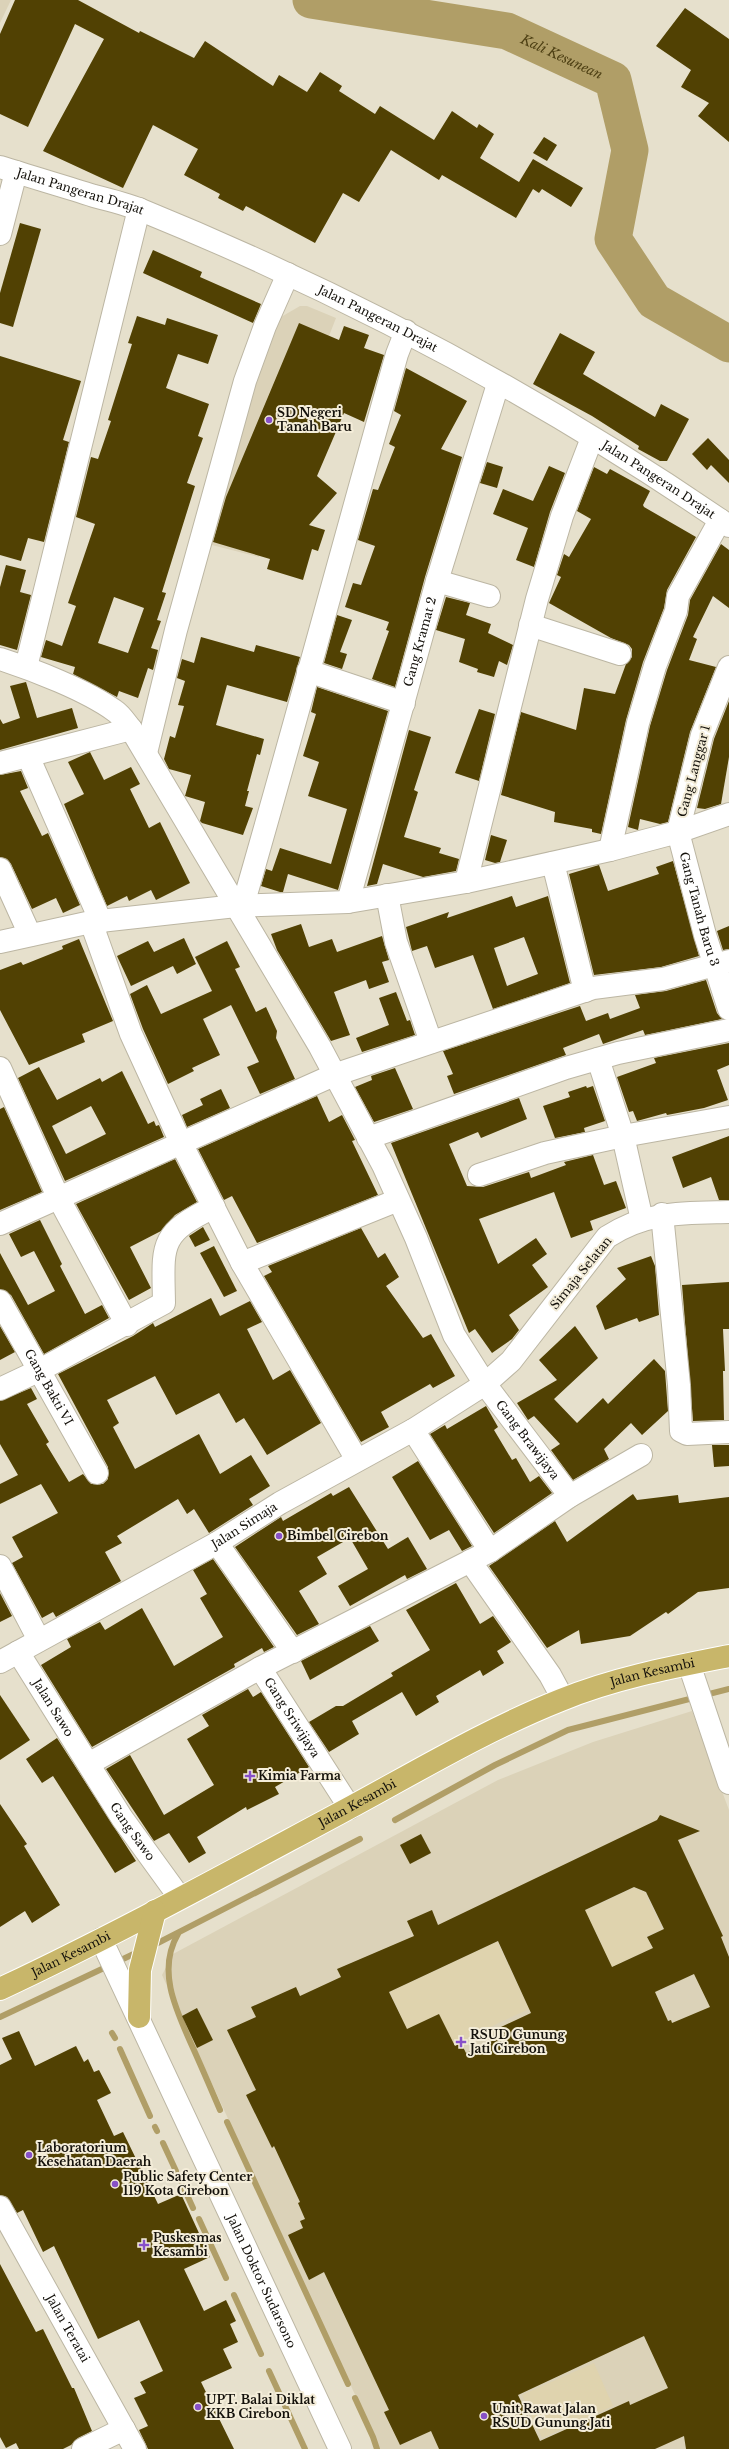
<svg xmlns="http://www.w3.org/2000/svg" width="729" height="2449" viewBox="0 0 729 2449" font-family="'Libre Baskerville',serif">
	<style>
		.built { fill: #dbd2b8 }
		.green { fill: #dfd3ae }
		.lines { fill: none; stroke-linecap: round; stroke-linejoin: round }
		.stream { stroke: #b09e67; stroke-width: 6 }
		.river { stroke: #b09e67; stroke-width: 37 }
		.building { fill: #514103; fill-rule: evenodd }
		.minor-casing { stroke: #bcb6a3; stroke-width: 24 }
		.tertiary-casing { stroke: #bcb6a3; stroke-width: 24 }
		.primary-casing { stroke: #fff; stroke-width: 24 }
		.minor { stroke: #fff; stroke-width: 22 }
		.tertiary { stroke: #fff; stroke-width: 22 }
		.primary { stroke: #c8b66a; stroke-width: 22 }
		.poi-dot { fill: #8750c8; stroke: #f4edd9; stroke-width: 1.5 }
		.labels { text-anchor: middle; stroke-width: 4; stroke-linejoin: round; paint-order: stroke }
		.street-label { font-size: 12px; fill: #14110b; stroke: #f4edd9 }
		.poi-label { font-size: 12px; font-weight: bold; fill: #14110b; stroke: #f4edd9; text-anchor: start }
		.water-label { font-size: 13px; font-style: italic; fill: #4e4014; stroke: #f4edd9 }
	</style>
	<rect width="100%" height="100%" fill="#e6e0cc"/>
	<g class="built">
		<path d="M0,0h11l-11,23z"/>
		<path d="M300,306h7l29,12 -69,178 8,4 -16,57 -51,-13 49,-170 24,-57z"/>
		<path d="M692,1711l37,99v639h-349l-218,-474 11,-21 325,-174 95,-38z"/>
	</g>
	<g class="green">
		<path d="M634,1888l11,5 17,36 -16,7 6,12 -45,21 -5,-25 -17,-33z"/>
		<path d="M497,1942l32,67 -76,35 -14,-30 -32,15 -17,-37z"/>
		<path d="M594,2363l19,43 -71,32 -20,-43z"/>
	</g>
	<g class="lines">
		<g class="stream">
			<path d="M395,1820l100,-55 73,-35 161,-41"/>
			<path d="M178,1934c-22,37 -1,78 15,114 9,20 18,41 27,62"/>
			<path d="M152,1946l208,-107"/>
			<path d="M0,2017l140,-66"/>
			<path d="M112,2033l3,5"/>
			<path d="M120,2049l30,67"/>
			<path d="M227,2122l121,262"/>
			<path d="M155,2127l2,4"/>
			<path d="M163,2143l13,28"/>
			<path d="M182,2184l11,24"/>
			<path d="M199,2219l27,59"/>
			<path d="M234,2295l27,59"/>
			<path d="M269,2371l36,78"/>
			<path d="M355,2398l18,39 4,12"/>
		</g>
		<path class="river" id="s1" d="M311,0l196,31 106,49 17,70 -17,89 41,62 75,43"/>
	</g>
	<g class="building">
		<path d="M15,0h63l61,33 1,-2 54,27 11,-17 68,45 6,-11 28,17 13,-20 22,14 -3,5 36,23 5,-8 54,34 18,-29 25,17 2,-4 15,10 -14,24 39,24 14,-23 50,29 -12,19 -29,-18 -3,4 -6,-4 -17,29 -74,-43 -3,5 -48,-30 -32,52 -16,-9 -28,50 -69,-37 -3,5 -25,-13 2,-4 -36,-19 14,-26 -45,-24 -30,63 -80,-37 61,-112 -29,-15 -47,103 -28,-13v-80z"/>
		<path d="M685,8l44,31v103l-31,-26 11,-13 -28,-16 10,-17 -35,-24z"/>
		<path d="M544,137l13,8 -10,16 -14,-8z"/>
		<path d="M20,223l21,6 -28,98 -13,-4v-30z"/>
		<path d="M153,250l49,22 -2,5 61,27 -8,19 -110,-50z"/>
		<path d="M137,316l28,9 2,-7 51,17 -10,29 -30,-10 -12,34 43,16 -11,32 5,2 -16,45 8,3 -33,106 4,1 -9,27 4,1 -10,27 7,2 -5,20 -5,-2 -10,30 -19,-7 -2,6 -44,-23 2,-7 -34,-10 5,-17 16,6 14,-40 -8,-3 27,-79 -19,-7 15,-60 7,2 13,-38 -3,-1 24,-76 -4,-1zM114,597l30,11 -16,45 -30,-10z"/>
		<path d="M299,323l40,17 5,-14 25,9 -5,13 20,7 -20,67 -20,-9 -27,63 20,17 -28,32 16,5 -7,21 -6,-2 -9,31 -36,-11 3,-10 -57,-17 13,-45z"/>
		<path d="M560,333l35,19 -12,22 72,43 6,-13 28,15 -22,42h-7l-22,-12 1,-3 -47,-30 -59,-32z"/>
		<path d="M0,356l81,25 -18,59 6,2 -25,100 -16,-4 -7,23 -21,-6z"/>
		<path d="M406,368l61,33 -26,48 21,8 -37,120 -30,110 -23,-8 17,-48 -3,-1 3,-8 -44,-15 8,-24 8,2 14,-39 -17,-6 15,-51 5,1 17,-43 -6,-3 12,-29 -7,-4z"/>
		<path d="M708,438l21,22v23l-18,-18 -4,5 -15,-16z"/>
		<path d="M487,462l16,5 -6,21 -17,-5z"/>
		<path d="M549,466l16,7 -15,39 -16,55 -18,-7 12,-32 -35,-14 10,-25 30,12z"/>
		<path d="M594,467l13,7 3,-5 40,22 -7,14 1,2 52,30 -29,53 -3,18 -21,54 -17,58 -25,114 -9,-2v-3l-38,-7 1,-10 -54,-17 20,-83 55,18 8,-42 31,6 11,-30 6,-7v-8l-3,-4 -18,-7 -62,-35 12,-26 -4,-2 7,-21 5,3 22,-38 -14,-8z"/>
		<path d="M721,544l8,6v58l-16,-12 -20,41 4,2 -8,21 27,7 -26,65 -22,90 -8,2 -20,-5 -2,11 -10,-3 22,-101 17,-56 21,-55 2,-15z"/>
		<path d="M6,565l20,5 -6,22 11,3 -14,55 -17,-5v-58z"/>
		<path d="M446,597l24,6 -4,12 25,9 -3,9 25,12 -6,20 -8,-4 -5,16 -17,-5 1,-3 -19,-7 6,-23 -29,-9z"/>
		<path d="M337,615l15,5 -12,32 7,2 -5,15 -18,-6z"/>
		<path d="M201,637l53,15 2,-7 44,12 -13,45 -60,-17 -11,40 48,14 -4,16 -3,-1 -10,37h2l-4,15 8,2 -10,27 -41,-12 -2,-2 5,-19 -20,-6 6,-21 -22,-6 -5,-10 6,-23 5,2 9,-32 -6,-1 7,-24 -8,-3 5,-19 12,4z"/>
		<path d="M26,682l11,36 35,-10 6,20 -78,22v-31l3,5 17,-6 -10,-32z"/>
		<path d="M317,687l71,24 -50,179 -50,-16 -5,18h-3l-19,-6 5,-17 6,2 8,-23 51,16 16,-55 -39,-13 11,-34 -16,-6 13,-42 -5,-2z"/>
		<path d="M729,701v56l-8,47 -16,5 -8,-1 17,-69z"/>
		<path d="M479,709l16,5 -16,67 -24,-8z"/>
		<path d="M409,730l22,7 -17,53 4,2 -14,45 37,11 -2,5 20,6 -3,12 -33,6 -40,-13 -6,20 -10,2z"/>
		<path d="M90,752l14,28 27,-13 9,17 -10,5 19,39 11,-6 30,61 -34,17 -5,-10 -22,11 -2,-5 -20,10 -43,-102 20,-10 -16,-32z"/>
		<path d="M21,771l7,17 -8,3 22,45 6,-3 32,72 -17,8 -7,-15 -24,11 -21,-45 -4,-5 -7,-2v-82z"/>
		<path d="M491,835l16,5 -7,22 -5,1 -10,-3z"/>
		<path d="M673,861l26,95 -38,11 -67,8 -25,-101 30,-9 9,26 51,-17 -3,-7z"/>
		<path d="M512,896l4,11 32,-11 22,87 -77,26 -20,-54 -38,13 -8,-22 -15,5 -6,-24 43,-15 -2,6zM524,937l14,37 -31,12 -13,-38z"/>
		<path d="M301,924l8,23 23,-8 5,13 45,-16 7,24 -7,2 7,20 -20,7 -3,-9 -32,12 16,43 -19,6 -54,-91 -6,-16z"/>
		<path d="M729,926v23l-6,1 -6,-19z"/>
		<path d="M184,938l12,26 -19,10 -4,-8 -42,20 -14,-30 31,-15 6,11z"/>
		<path d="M79,939l34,82 -31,13 3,8 -56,23 -29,-55v-40l21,-8 2,3 40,-16 -1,-3z"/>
		<path d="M227,941l13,26 -5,2 21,43 10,-5 11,24 -1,7 19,41 -35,15 -13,-27 12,-5 -28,-57 -28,14 17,36 -28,13 2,3 -26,13 -25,-55 -13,-35 17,-9 14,29 51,-23 -17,-34z"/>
		<path d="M706,980l11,33 5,6 -77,16 -2,-5 -40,14 -4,-10 -36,14 3,7 -112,39 -7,-18 6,-2 -10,-23 137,-45 6,15 22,-8 2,6 30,-11 -5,-13 31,-4z"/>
		<path d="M396,992l11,29 3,-1 5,15 -53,17 -6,-14 33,-13 -10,-27z"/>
		<path d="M729,1043v22l-12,5 11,30 -24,8 -37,7 -1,-2 -29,8 -4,-10 -4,1 -12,-35 39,-14 -2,-5z"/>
		<path d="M39,1067l18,33 43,-22 2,4 20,-11 26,53 6,-3 2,5 3,-1 5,12 -99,44 -47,-103zM91,1106l15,28 -40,20 -14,-28z"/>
		<path d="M395,1068l18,41 -39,13 -19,-35 17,-7 -1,-4z"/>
		<path d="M586,1086l1,2 6,-2 12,35 -21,7 1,4 -30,6 -12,-32 27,-9 -2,-5z"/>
		<path d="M221,1089l9,19 -43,19 -5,-12 21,-10 -3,-6z"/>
		<path d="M317,1096l12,26 13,-7 13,25 -3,1 26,54 -121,48 -25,-47 -8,4 -26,-51z"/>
		<path d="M519,1098l8,21 -46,19 -3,-6 -29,12 18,42 16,1 46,-15 2,6 35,-13 -2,-3 29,-7 11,30 12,-4 10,27 -36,13 3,9 -22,8 -17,-46 -75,27 19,45 38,-26 11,16 -15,11 16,22 -39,28 10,15 -7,9 -20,14 -17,-24 -6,4 -78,-190z"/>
		<path d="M4,1107l38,85 -42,18v-101z"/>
		<path d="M729,1136v64h-10l-8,-23 -28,11 -11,-31z"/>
		<path d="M175,1159l22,43 -22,13 -14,16 -31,16 21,41 -22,12 -53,-96z"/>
		<path d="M40,1220l22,44 -2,2 25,48 17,-9 7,13 -65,36 -33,-59 -11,-6v-36l28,52 27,-14 -21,-40 -13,6 -12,-23z"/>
		<path d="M203,1227l7,13 -15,7 -6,-11z"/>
		<path d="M361,1228l17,30 7,-5 14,24 -13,9 37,52 8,-4 24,42 -22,12 -3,-4 -49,28 8,15 -28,15 -97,-166 8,-4 -4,-6z"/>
		<path d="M214,1246l23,45 -13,6 -24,-44z"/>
		<path d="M651,1256l4,10 4,49 -20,7 -2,-4 -32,12 -9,-24 30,-27 -9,-11z"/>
		<path d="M729,1282v47h-6l2,42h-2l1,49 -31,1 -11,-136z"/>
		<path d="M211,1298l9,18 30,-15 12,21 -15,7 26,51 17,-10 31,53 -54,32 -23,-37 -8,5 -17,-30 -43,22 -21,-39 -48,24 12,23 -6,4 22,42 64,-35 21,40 31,-19 19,31 -21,13 4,6 -44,28 -15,-24 -7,5 -9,-15 -61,37 5,7 -17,9 16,29 -65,36 -3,-5 -11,6 -30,-55 11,-6 -11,-20 46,-24 -17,-29 -41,20v-20l18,-9 -18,-31v-43l31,-13 6,11 -10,5 22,38 -3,2 23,38 14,-8 8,10h12l5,-5v-12l-50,-93 75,-38 20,-13 2,4z"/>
		<path d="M0,1326l15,26 -15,8z"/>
		<path d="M575,1326l23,32 -44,41 23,24 26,-25 5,6 46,-45 11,12 3,40 -26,24 -11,-12 -27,26 5,10 -36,21 -22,-30 9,-6 -26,-28 -6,4 -11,-17 40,-23 -18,-20z"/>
		<path d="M486,1406l12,21 -4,3 18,30 4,-2 14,24 9,-6 13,17 -58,40 -64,-99 15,-9 2,4z"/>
		<path d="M712,1445h17v21l-15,1z"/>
		<path d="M418,1461l54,85 -10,5 -13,-21 -19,10 -38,-63z"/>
		<path d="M349,1487l39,62 20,-12 19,32 -20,10 -2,-4 -55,31 -12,-20 30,-17 -18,-31 -33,19 10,17 -28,17 20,33 -22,11 -62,-88 46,-30 2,4 48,-28 2,3z"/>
		<path d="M633,1494l4,6 41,-5 1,8 50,-6v91l-31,4 -30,22 -2,-2 -36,24 -49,8 -2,-14 -32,18 -58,-82 66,-45 12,21z"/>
		<path d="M213,1559l61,88 -10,5 -2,-4 -28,16 1,3 -143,80 -51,-82 30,-18 -4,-8 33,-17 5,8 37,-22 32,58 49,-29 -23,-39 7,-4 -14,-24z"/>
		<path d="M456,1583l24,41 13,-8 18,26 -14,9 7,12 -21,13 -3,-6 -44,26 3,6 -23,14 -14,-24 -50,29 7,13 -30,18 -20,-30 27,-16h7l50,-30 -2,-3 39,-23 -24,-40z"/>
		<path d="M0,1593l12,23 -12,6z"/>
		<path d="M370,1626l9,15 -69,39 -9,-19z"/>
		<path d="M248,1689l5,8 8,-5 48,75 -34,20 4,7 -32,16 -1,-3 -49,30 9,16 -17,10 -20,-30 -15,8 -48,-72 24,-14 34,60 50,-30 -27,-46 22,-13 -7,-11z"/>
		<path d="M0,1695l30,45 -30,20z"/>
		<path d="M57,1738l79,123 -21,12 -62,-97 -11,7 -16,-24z"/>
		<path d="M0,1804l27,40 -3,2 36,59 -28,18 -7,-12 -25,16z"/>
		<path d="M660,1815l40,16 -22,9 45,96 -2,1 8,20v492h-43l-2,-13 -29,13h-216l-8,-18 -31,14 -16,-33 5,-2 -65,-138 -15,8 -21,-45 15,-7 -3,-7 5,-2 -7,-16 2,-1 -26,-56 -2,2 -26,-53 10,-5 -29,-60 29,-13 -5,-10 45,-20 4,9 41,-19 -4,-8 77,-33 -7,-15 25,-11 6,15 219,-105zM634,1887l12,5 18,37 -17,8 6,11 -41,19 -27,-57zM498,1941l33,72 -30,14 4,8 -39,18 -5,-10 -6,3 -16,-32 -32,15 -18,-37zM694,1974l16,33 -38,16 -1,-3 -3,1 -13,-29zM644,2336l24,52 -38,17 -1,-4 -89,40 -22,-46z"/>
		<path d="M421,1834l10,19 -21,11 -10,-19z"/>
		<path d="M197,2008l16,32 -16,8 -15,-32z"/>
		<path d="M19,2031l16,35 41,-20 8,16 4,-3 6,13 5,-2 12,23 -14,7 17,36 9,-4 35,72 23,-10 29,63 -26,12 20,42 22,-11 10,21 -6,3 8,18 -15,7 9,19 -31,14 33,67h-86l-9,-19 9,-4 -14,-28 12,-5 -6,-11 23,-11 -24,-51 -41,19 -44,-93 -11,6 -20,-42 -6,3 -10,-16 -7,-2v-130l12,-6 -10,-21z"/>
		<path d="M0,2264l36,68 7,-3 29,59h2l18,43 -14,7 -7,7 -8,4h-44l-3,-6 -10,5 -6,-11z"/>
	</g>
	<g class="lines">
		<defs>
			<g id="minor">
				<path d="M0,234l16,-62"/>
				<path d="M437,581l52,15"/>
				<path d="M530,625l90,29"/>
				<path id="s2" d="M0,659c34,11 86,31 115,52 6,4 11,12 16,18l189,318 63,118 33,73 38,97 31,49 85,112"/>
				<path d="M26,667l113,-458"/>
				<path id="s3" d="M729,667l-27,68 -24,97 27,103 24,74"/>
				<path d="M308,671l96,32"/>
				<path d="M146,753l30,-123 69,-249 20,-55 23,-52"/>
				<path d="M28,756l73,166"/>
				<path d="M0,763l131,-34"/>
				<path d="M610,850l28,-127 17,-57 21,-55 2,-15 42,-76"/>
				<path d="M553,863l32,128"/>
				<path d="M0,869l30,66"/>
				<path d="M466,882l71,-283 25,-83 30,-78"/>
				<path d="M387,895l9,47 35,100"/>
				<path id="s4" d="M348,902l89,-321 61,-197"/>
				<path d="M243,905c53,-183 102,-367 154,-551l9,-23"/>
				<path d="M91,922l40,112 50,109 61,120 115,197"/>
				<path d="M0,942l91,-20 145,-16 112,-4 118,-20 144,-32 68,-18 51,-18"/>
				<path d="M598,1059l25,77 19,84"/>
				<path d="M0,1068l58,129 69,128"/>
				<path d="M368,1138l198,-70 52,-15 111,-23"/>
				<path d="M479,1175l66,-22 78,-17 106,-19"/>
				<path d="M662,1214l17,171 2,46 6,3 42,-2"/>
				<path d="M0,1224l334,-149 259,-87 70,-9 66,-18"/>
				<path d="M242,1263l156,-63"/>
				<path id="s5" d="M0,1301l97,172"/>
				<path d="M0,1389l38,-18 126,-68c-1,-58 -6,-69 50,-96"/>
				<path d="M413,1430l77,121"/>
				<path d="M217,1543l76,109"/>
				<path d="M470,1561l80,114 13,24"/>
				<path d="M0,1566l39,74"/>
				<path id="s6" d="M18,1652l104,166 58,80"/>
				<path id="s7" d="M0,1662l217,-119 63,-40 133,-73 72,-46 26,-23 96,-124c40,-26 77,-24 122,-25"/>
				<path d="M689,1664l40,119"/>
				<path id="s8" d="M260,1668l90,140"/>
				<path d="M90,1763l170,-95 230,-117 80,-55 71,-41"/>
				<path id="s9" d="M0,2207l135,242"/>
				<path d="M83,2449l41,-20"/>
			</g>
			<g id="tertiary">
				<path id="s10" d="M0,167c31,10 63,19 94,29 16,4 32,8 47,14 206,84 405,190 588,316"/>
				<path id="s11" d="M101,1939l239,510"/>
			</g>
			<g id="primary">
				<path id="s12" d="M0,1989c115,-54 226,-115 338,-175 73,-39 145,-83 223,-114 53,-22 112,-33 168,-44"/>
				<path d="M139,2017l1,-47 15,-59"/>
			</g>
		</defs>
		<use href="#minor" class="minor-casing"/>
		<use href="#tertiary" class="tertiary-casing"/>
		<use href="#primary" class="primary-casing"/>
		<use href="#minor" class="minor"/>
		<use href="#tertiary" class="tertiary"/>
		<use href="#primary" class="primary"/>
	</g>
	<g class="poi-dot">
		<circle cx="269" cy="420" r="4"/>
		<circle cx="279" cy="1536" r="4"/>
		<path d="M248 1770h4v4h4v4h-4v4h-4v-4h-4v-4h4z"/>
		<path d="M459 2036h4v4h4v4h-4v4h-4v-4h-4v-4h4z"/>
		<circle cx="29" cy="2155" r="4"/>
		<circle cx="115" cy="2184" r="4"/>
		<path d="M142 2239h4v4h4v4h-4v4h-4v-4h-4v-4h4z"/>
		<circle cx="198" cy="2407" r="4"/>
		<circle cx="484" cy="2416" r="4"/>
	</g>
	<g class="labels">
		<g class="street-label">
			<text dy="4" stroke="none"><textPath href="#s10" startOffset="84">Jalan Pangeran Drajat</textPath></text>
			<text dy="4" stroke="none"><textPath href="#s10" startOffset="408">Jalan Pangeran Drajat</textPath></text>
			<text dy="4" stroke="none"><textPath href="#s10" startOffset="732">Jalan Pangeran Drajat</textPath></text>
			<text dy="4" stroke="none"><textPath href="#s4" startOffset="270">Gang Kramat 2</textPath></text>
			<text transform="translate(694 771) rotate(-75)" y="4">Gang Langgar 1</text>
			<text dy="4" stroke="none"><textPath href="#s3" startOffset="253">Gang Tanah Baru 3</textPath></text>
			<text transform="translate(581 1273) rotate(-51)" y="4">Simaja Selatan</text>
			<text dy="4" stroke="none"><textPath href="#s5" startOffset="99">Gang Bakti VI</textPath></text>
			<text dy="4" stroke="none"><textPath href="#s2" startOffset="967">Gang Brawijaya</textPath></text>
			<text dy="4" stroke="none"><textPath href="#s7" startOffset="280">Jalan Simaja</textPath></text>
			<text dy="4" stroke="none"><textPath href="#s12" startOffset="727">Jalan Kesambi</textPath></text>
			<text dy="4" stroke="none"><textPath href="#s6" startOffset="66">Jalan Sawo</textPath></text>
			<text dy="4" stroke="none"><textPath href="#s8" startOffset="59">Gang Sriwijaya</textPath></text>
			<text dy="4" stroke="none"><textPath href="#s12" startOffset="403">Jalan Kesambi</textPath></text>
			<text dy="4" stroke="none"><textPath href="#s6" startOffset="213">Gang Sawo</textPath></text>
			<text dy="4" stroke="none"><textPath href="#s12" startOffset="79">Jalan Kesambi</textPath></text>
			<text dy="4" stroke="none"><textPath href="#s11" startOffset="378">Jalan Doktor Sudarsono</textPath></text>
			<text dy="4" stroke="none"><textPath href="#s9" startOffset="139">Jalan Teratai</textPath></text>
		</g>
		<g class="poi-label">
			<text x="277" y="417">SD Negeri<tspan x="277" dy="14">Tanah Baru</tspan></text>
			<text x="287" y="1540">Bimbel Cirebon</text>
			<text x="258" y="1780">Kimia Farma</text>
			<text x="470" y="2039">RSUD Gunung<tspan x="470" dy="14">Jati Cirebon</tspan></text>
			<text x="37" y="2152">Laboratorium<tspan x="37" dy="14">Kesehatan Daerah</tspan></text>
			<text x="123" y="2181">Public Safety Center<tspan x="123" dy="14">119 Kota Cirebon</tspan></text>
			<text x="153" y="2242">Puskesmas<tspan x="153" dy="14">Kesambi</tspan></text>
			<text x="206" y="2404">UPT. Balai Diklat<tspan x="206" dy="14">KKB Cirebon</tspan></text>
			<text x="492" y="2413">Unit Rawat Jalan<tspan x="492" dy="14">RSUD Gunung Jati</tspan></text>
		</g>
		<g class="water-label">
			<text dy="5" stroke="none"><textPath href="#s1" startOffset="259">Kali Kesunean</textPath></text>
		</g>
	</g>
</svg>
